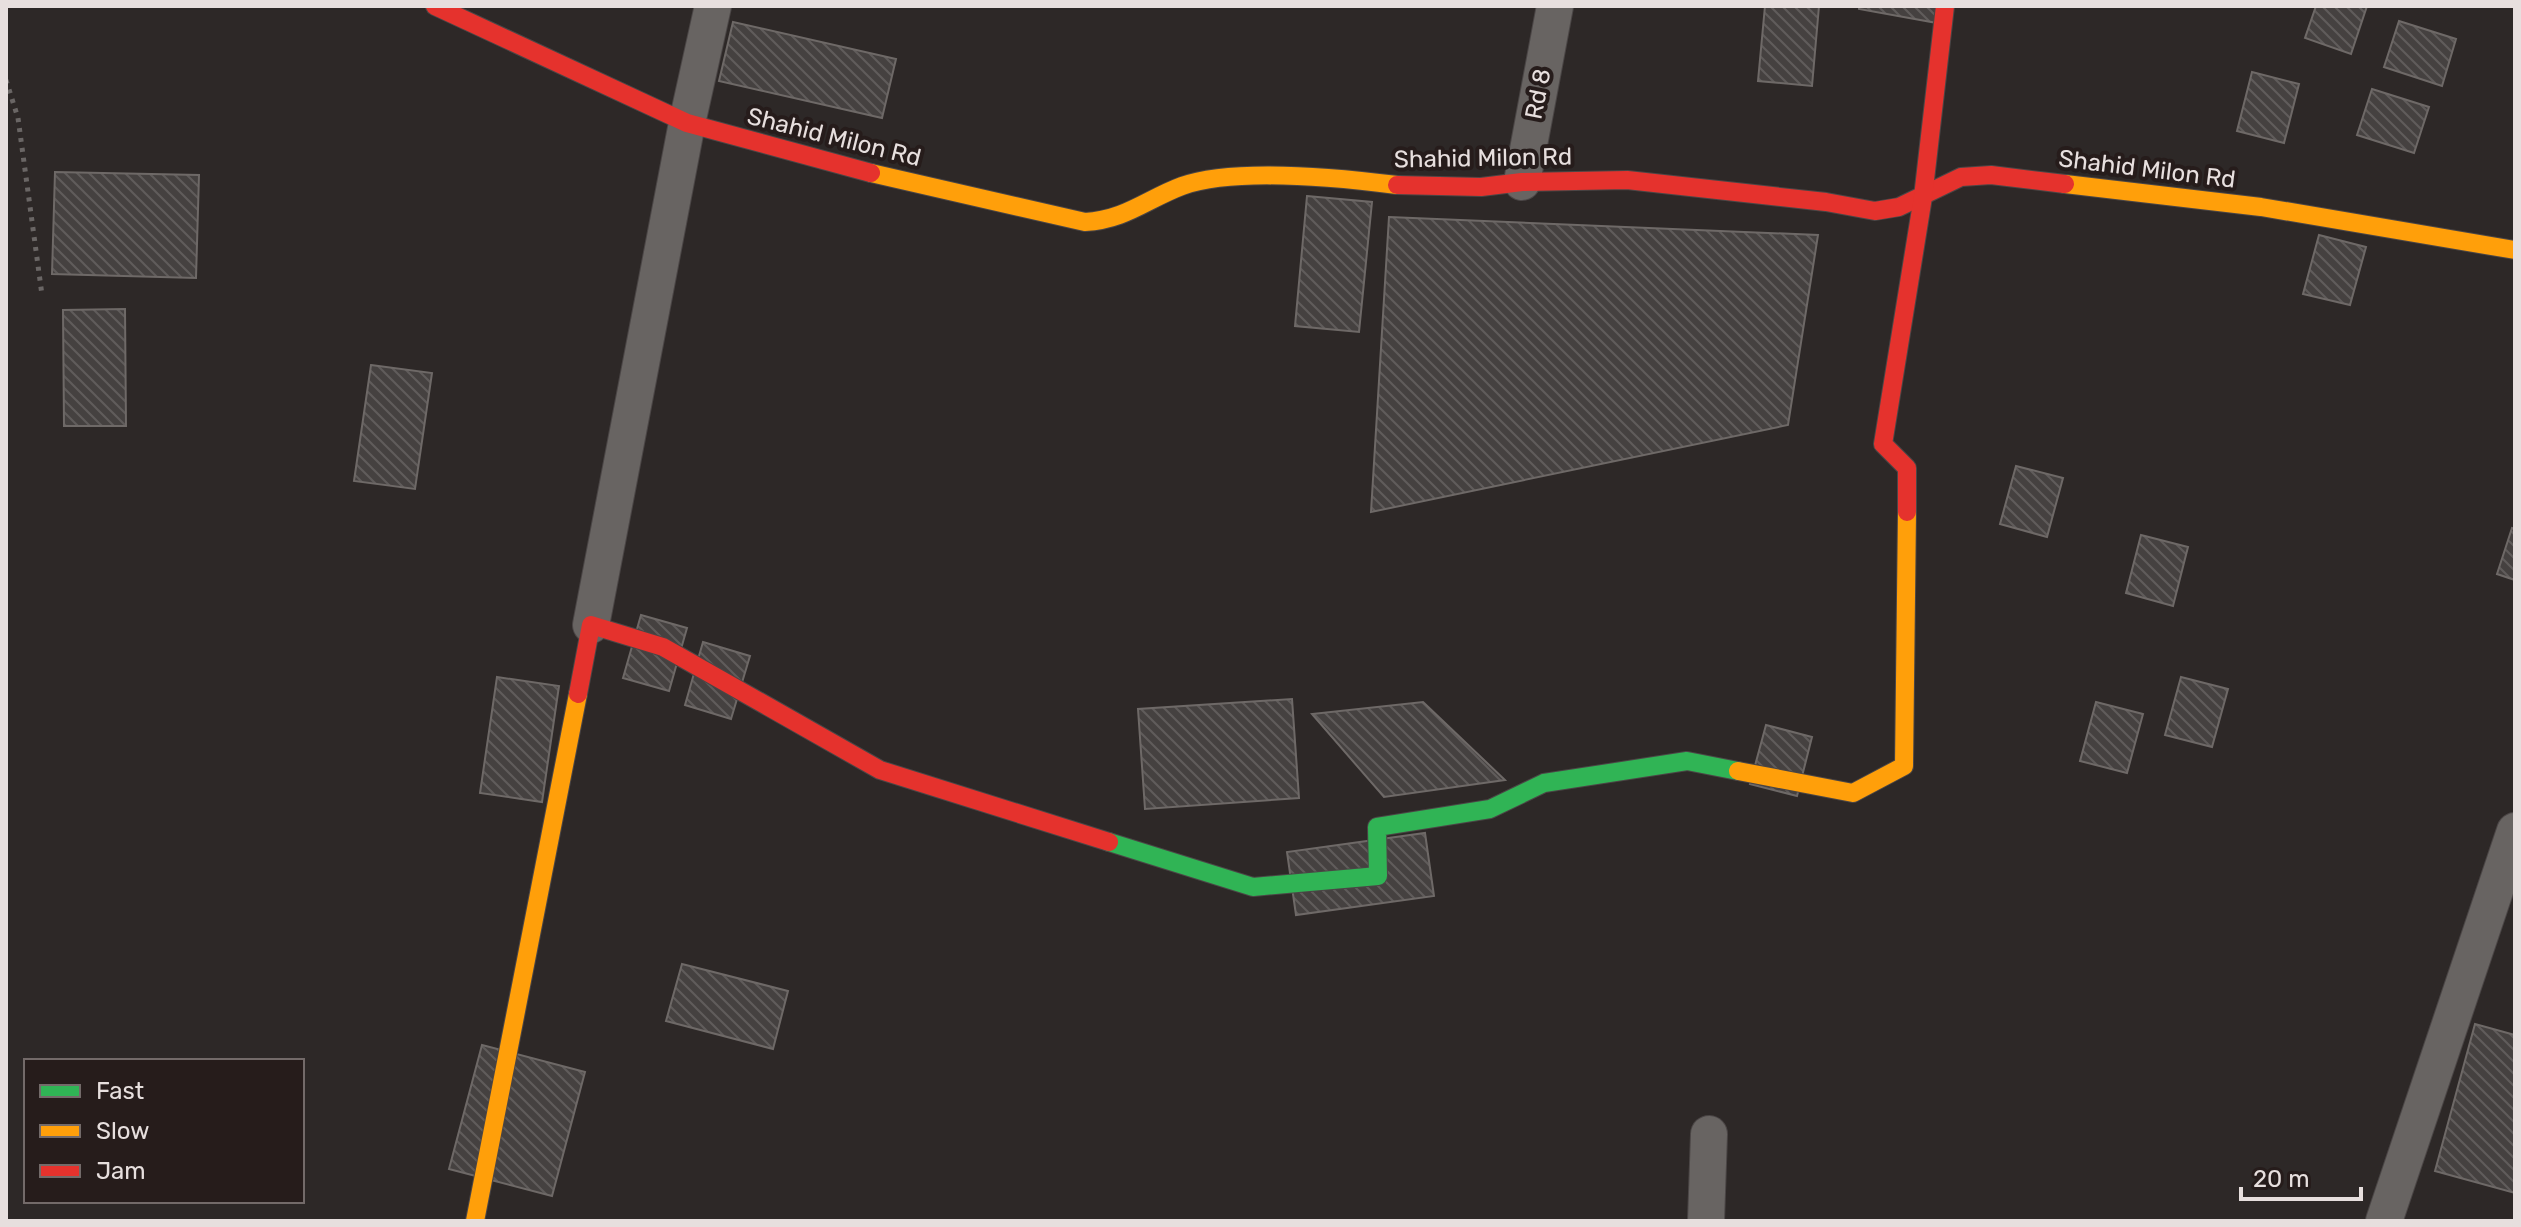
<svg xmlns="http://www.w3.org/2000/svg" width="2521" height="1227" viewBox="0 0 2521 1227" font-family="Rubik,sans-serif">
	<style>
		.building { fill: url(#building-back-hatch); stroke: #6e6967; stroke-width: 2 }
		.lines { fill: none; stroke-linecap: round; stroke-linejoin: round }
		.street-casing { stroke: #4b4646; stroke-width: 38 }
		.fast-casing { stroke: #4b4646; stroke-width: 20 }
		.slow-casing { stroke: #4b4646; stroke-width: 20 }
		.jam-casing { stroke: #4b4646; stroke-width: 20 }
		.path { stroke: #6a6665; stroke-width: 5; stroke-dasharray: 4 6; stroke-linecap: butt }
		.street { stroke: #686462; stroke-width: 36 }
		.fast { stroke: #30b455; stroke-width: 18 }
		.slow { stroke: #ff9f0a; stroke-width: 18 }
		.jam { stroke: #e5322d; stroke-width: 18 }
		.labels { text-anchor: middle; stroke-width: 8; stroke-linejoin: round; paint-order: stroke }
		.street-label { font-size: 24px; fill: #e7dfde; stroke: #261c1b }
	</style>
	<defs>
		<pattern id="building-back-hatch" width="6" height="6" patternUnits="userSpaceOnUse" patternTransform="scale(2)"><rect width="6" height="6" fill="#454140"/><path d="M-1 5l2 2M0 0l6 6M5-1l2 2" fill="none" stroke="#605c5b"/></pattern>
	</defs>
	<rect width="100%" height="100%" fill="#2d2827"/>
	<g class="building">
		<path d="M1765,6h54l-7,80 -54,-5z"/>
		<path d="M1859,6h82l-4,17 -78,-14z"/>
		<path d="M2316,6h51l-16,48 -46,-16z"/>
		<path d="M2399,21l57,18 -14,47 -58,-19z"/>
		<path d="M733,22l163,37 -14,59 -163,-37z"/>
		<path d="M2252,72l47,12 -15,59 -47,-12z"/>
		<path d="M2372,89l57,18 -15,46 -57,-18z"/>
		<path d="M55,172l144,3 -3,103 -144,-4z"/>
		<path d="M1307,196l65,6 -13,130 -64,-6z"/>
		<path d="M1389,217l429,18 -30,190 -417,87z"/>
		<path d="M2319,235l47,12 -16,58 -47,-11z"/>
		<path d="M125,309l1,117h-62l-1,-116z"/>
		<path d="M371,365l61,8 -17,116 -61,-8z"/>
		<path d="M2016,466l47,12 -16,59 -47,-13z"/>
		<path d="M2512,528l3,1v51l-18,-6z"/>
		<path d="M2141,535l47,12 -15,59 -47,-13z"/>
		<path d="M641,615l46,13 -18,63 -46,-13z"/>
		<path d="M703,642l47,14 -19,63 -46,-14z"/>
		<path d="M497,677l62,9 -17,116 -62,-9z"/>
		<path d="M2181,677l47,12 -16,58 -47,-12z"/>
		<path d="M1292,699l7,99 -154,11 -7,-100z"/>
		<path d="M1423,702l82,78 -121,17 -72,-83z"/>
		<path d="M2096,702l47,12 -16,59 -47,-12z"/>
		<path d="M1766,725l46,12 -15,59 -47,-12z"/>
		<path d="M1425,833l9,63 -138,19 -9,-63z"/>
		<path d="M682,964l106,27 -15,58 -107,-28z"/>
		<path d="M2475,1024l40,11v158l-80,-22z"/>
		<path d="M482,1045l103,27 -33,124 -103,-27z"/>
	</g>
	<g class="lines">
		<defs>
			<g id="street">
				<path d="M1522,182l33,-176"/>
				<path d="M591,625l96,-502 26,-117"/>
				<path d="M1706,1221l3,-87"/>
				<path d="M2384,1221l131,-390"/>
			</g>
			<path id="fast" d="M1109,842l144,45 125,-11 -1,-49 113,-18 54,-26 143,-22 51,10"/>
			<g id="slow">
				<path d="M871,173l214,49c40,-2 62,-23 97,-36 53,-19 159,-8 215,-1"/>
				<path d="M2065,184l196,23 254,43"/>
				<path d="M1738,771l115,22 51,-27 3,-254"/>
				<path d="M475,1221l103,-527"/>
			</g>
			<g id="jam">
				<path d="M435,6l252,117 184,50"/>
				<path d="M1397,185l84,2 41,-5 105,-2 199,22 49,9 24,-4 62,-30 30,-2 74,9"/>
				<path d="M1907,512v-44l-24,-24 40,-247 22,-191"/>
				<path d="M578,694l13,-69 72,22 217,123 229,72"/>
			</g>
		</defs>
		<use href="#street" class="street-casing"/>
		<use href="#fast" class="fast-casing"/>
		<use href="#slow" class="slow-casing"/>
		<use href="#jam" class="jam-casing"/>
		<path class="path" d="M6,80l12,38 24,177"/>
		<use href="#street" class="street"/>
		<use href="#fast" class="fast"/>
		<use href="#slow" class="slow"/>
		<use href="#jam" class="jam"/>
	</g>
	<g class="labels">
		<g class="street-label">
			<text transform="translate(1538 94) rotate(-79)" y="8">Rd 8</text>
			<text transform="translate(834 137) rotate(14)" y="8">Shahid Milon Rd</text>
			<text transform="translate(1483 158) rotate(-1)" y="8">Shahid Milon Rd</text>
			<text transform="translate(2147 169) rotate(7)" y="8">Shahid Milon Rd</text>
		</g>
	</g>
	<rect width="2521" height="1227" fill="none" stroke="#e7dfde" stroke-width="16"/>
	<rect x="24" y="1059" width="280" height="144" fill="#261c1b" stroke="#736a69" stroke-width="2"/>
	<rect x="40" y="1085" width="40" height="12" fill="#30b455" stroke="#736a69" stroke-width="2"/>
	<text x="96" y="1099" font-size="24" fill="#e7dfde">Fast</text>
	<rect x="40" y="1125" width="40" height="12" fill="#ff9f0a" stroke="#736a69" stroke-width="2"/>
	<text x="96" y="1139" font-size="24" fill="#e7dfde">Slow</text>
	<rect x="40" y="1165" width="40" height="12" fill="#e5322d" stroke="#736a69" stroke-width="2"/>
	<text x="96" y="1179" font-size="24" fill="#e7dfde">Jam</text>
	<path d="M2241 1187v12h120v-12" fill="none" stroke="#e7dfde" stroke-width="4"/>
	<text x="2253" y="1187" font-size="24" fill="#e7dfde" stroke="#261c1b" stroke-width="6" paint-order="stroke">20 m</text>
</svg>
